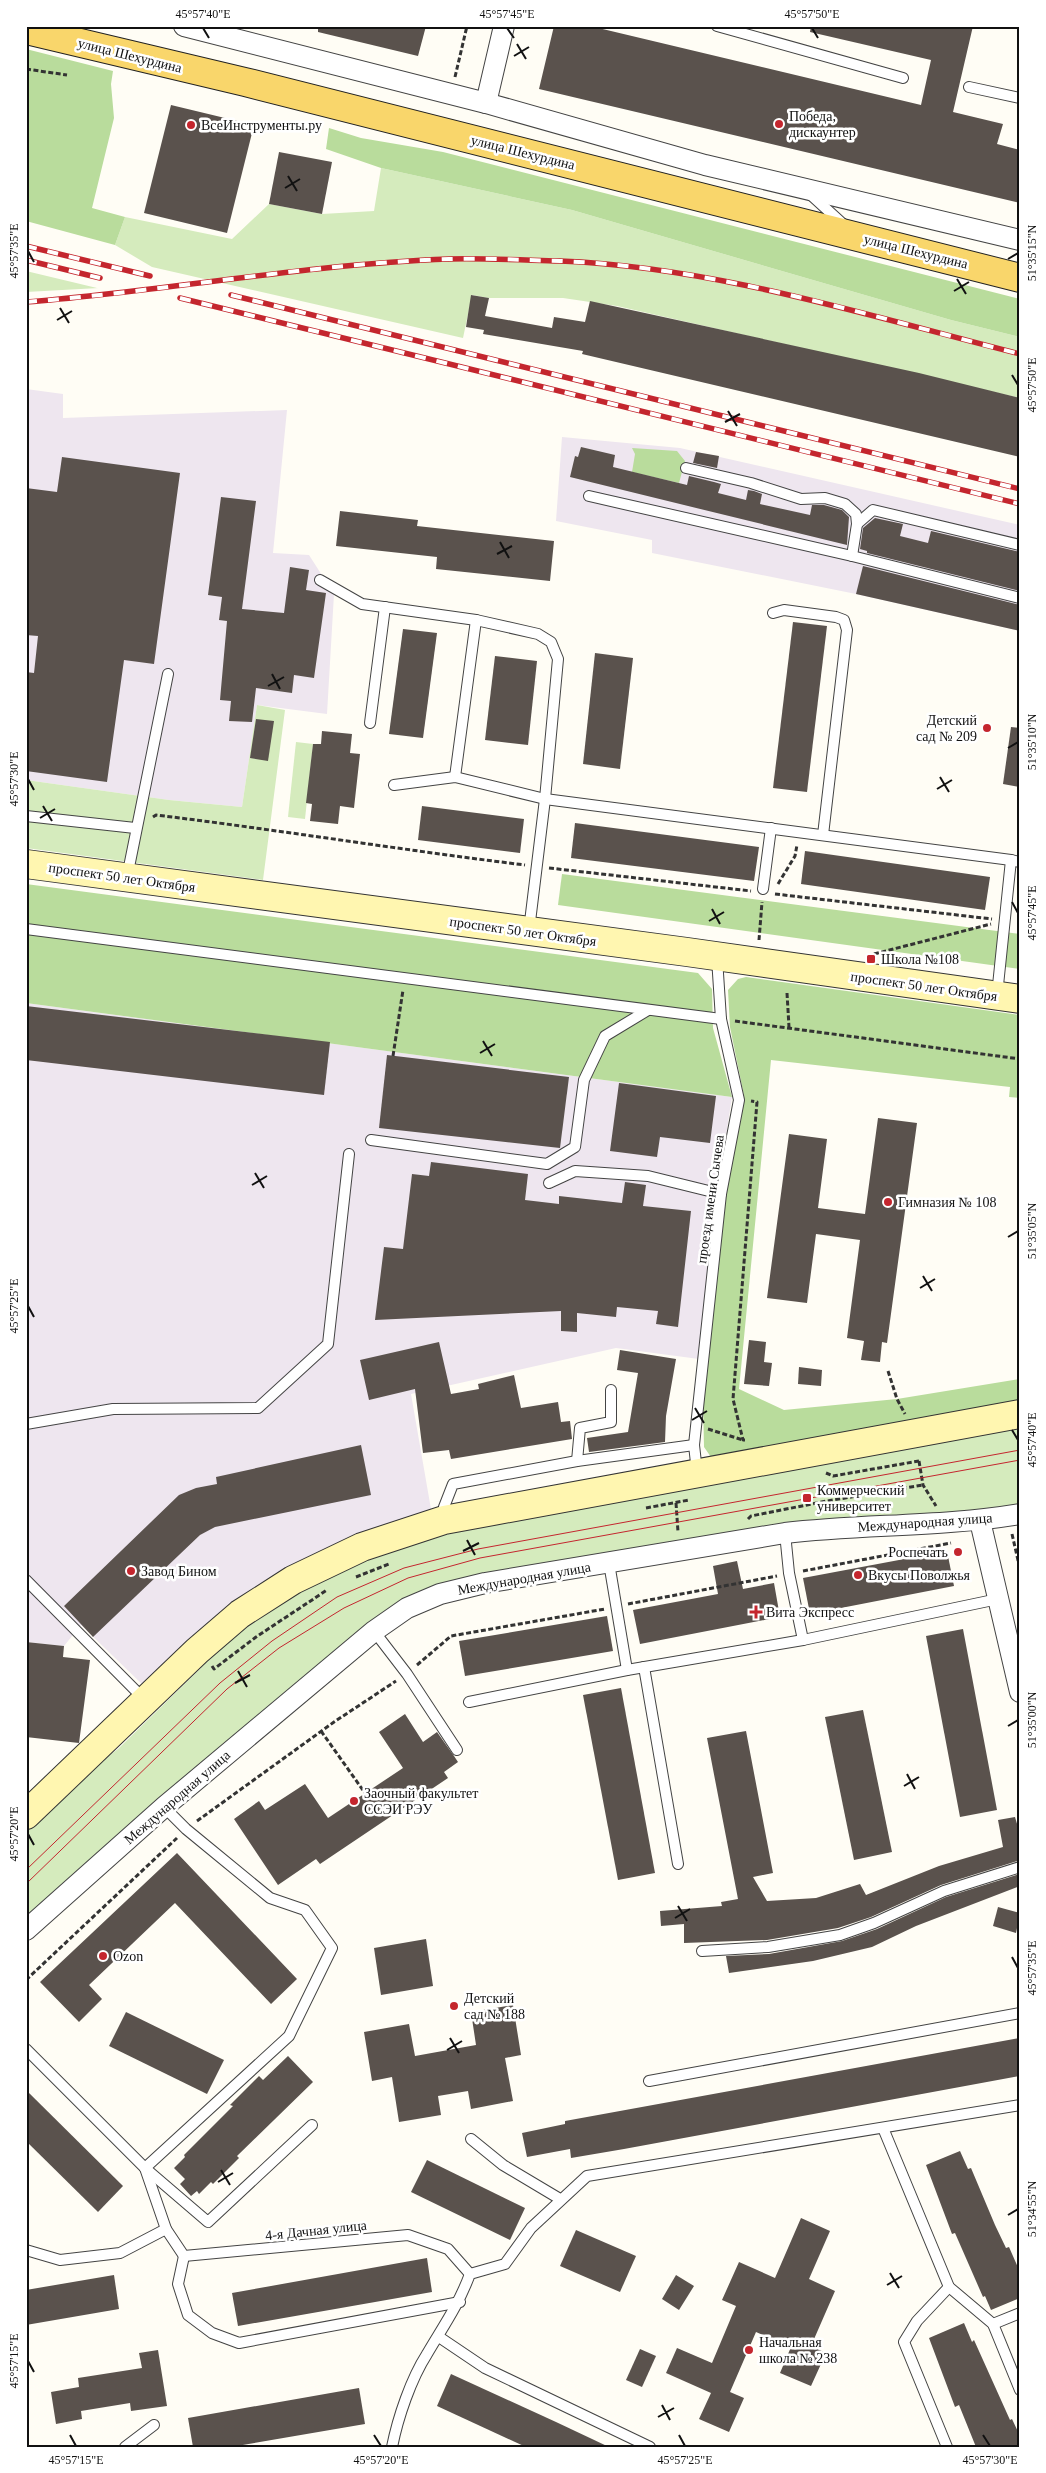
<svg xmlns="http://www.w3.org/2000/svg" width="1046" height="2473" viewBox="0 0 1046 2473" font-family="Georgia,serif">
	<style>
		.industrial { fill: #eee6ef }
		.green { fill: #d5ebbd }
		.forest { fill: #b9dc9c }
		.building { fill: #5a524d }
		.lines { fill: none; stroke-linecap: round; stroke-linejoin: round }
		.lane-casing { stroke: #444; stroke-width: 12 }
		.street-casing { stroke: #444; stroke-width: 22 }
		.secondary-casing { stroke: #333; stroke-width: 30 }
		.primary-casing { stroke: #222; stroke-width: 30 }
		.path { stroke: #333; stroke-width: 3; stroke-dasharray: 5 2.5; stroke-linecap: butt }
		.lane { stroke: #fff; stroke-width: 10 }
		.street { stroke: #fff; stroke-width: 20 }
		.secondary { stroke: #fff6b0; stroke-width: 28 }
		.primary { stroke: #f9d66b; stroke-width: 28 }
		.tram { stroke: #c4262e; stroke-width: 1 }
		.rail-casing { stroke: #c4262e; stroke-width: 5.5 }
		.rail { stroke: #fff; stroke-width: 4; stroke-dasharray: 11; stroke-linecap: butt }
		.ticks { fill: none; stroke: #111; stroke-width: 2 }
		.poi-dot { fill: #c4262e; stroke: #fff; stroke-width: 2 }
		.labels { text-anchor: middle; stroke-width: 5; stroke-linejoin: round; paint-order: stroke }
		.street-label { font-size: 14px; fill: #111; stroke: #fff }
		.poi-label { font-size: 14px; fill: #111; stroke: #fff; text-anchor: start }
		.neatline { fill: none; stroke: #111; stroke-width: 2 }
		.ticks-label { font-size: 12px; text-anchor: middle; fill: #111 }
	</style>
	<rect width="100%" height="100%" fill="#fffdf5"/>
	<g class="industrial">
		<path d="M26,389l37,5v24l224,-8 -14,143 36,2 25,39 -7,120 -70,-9 -15,102 -73,-7 -143,-20z"/>
		<path d="M562,437l118,11 340,77v106l-164,-37 -204,-41v-13l-96,-19z"/>
		<path d="M26,1003l706,94 -16,102 -17,160 -83,-11 -205,46 21,121 -287,172 -64,-62 -17,21 -38,-4z"/>
	</g>
	<g class="green">
		<path d="M381,168l191,42 379,110 69,17v61l-403,-92 -54,-8h-74l-17,-3 -9,43 -311,-71 -37,-22 10,-28 107,22 37,-35 53,10 52,-3z"/>
		<path d="M26,271l71,17h2l-73,4z"/>
		<path d="M257,705l28,5 -22,170 -237,-32v-68l143,20 73,7z"/>
		<path d="M296,742l17,2 -8,75 -17,-2z"/>
		<path d="M1020,1420v86l-39,6 -195,12 -301,49 -47,11 -35,16 -377,318v-86l67,-65 25,-18 83,-81 4,-13 41,-32 112,-65 95,-31z"/>
	</g>
	<g class="forest">
		<path d="M26,49l87,22 -2,13 3,34 -22,90 33,9 -10,28 -89,-24z"/>
		<path d="M329,128l32,10 82,14 577,147v38l-69,-17 -379,-110 -191,-42 -55,-19z"/>
		<path d="M632,448l45,3 8,10 -6,22 -47,-11 3,-18z"/>
		<path d="M562,874l458,60v35l-462,-64z"/>
		<path d="M26,884l672,89 14,16 1,39 19,69 -706,-94z"/>
		<path d="M746,977l274,38v83l-11,-1 1,-10 -239,-27 -32,329 45,21 113,-11 123,-20v27l-307,54 -9,-13 -1,-47 23,-204 18,-100 -14,-69 -2,-37 10,-11z"/>
	</g>
	<g class="building">
		<path d="M318,26h108l-8,30 -100,-24z"/>
		<path d="M554,26h36l331,79 10,-45 -121,-28 1,-6h162l-20,86 50,12 -6,20 23,6v53l-481,-114z"/>
		<path d="M171,105l83,20 -27,108 -83,-20z"/>
		<path d="M279,152l53,10 -10,52 -53,-10z"/>
		<path d="M471,295l18,3 -4,18 67,12 2,-11 31,5 5,-21 329,72 101,25v59l-438,-103 1,-3 -100,-17 1,-4 -18,-3z"/>
		<path d="M581,447l34,8 -2,12 74,18 2,-9 25,6 7,2 -3,9 28,7 2,-10 6,1 8,3 -2,10 50,11 2,-10h12l18,5 7,7 -2,28 -277,-68 5,-21 3,1z"/>
		<path d="M696,452l23,4 -2,12 -24,-5z"/>
		<path d="M62,457l118,16 -26,191 -30,-4 -17,122 -81,-11v-99l8,1 4,-37 -12,-1v-147l31,4z"/>
		<path d="M221,497l35,4 -14,108 42,4 6,-46 19,3 -3,20 20,3 -12,85 -20,-3 -2,18 -36,-5 -4,34 -23,-1 2,-20 -11,-1 7,-79 -8,-1 3,-23 -14,-2z"/>
		<path d="M340,511l78,9 -1,6 137,15 -4,40 -114,-12 1,-12 -101,-11z"/>
		<path d="M875,518l28,6 -3,12 28,7 3,-12 89,21v39l-153,-38v-2l-7,-2 3,-21z"/>
		<path d="M863,566l157,39v26l-164,-37z"/>
		<path d="M793,622l34,4 -20,166 -34,-4z"/>
		<path d="M403,629l34,4 -14,105 -34,-4z"/>
		<path d="M595,653l38,5 -13,111 -37,-5z"/>
		<path d="M495,656l42,5 -9,84 -43,-5z"/>
		<path d="M256,719l18,2 -6,40 -18,-3z"/>
		<path d="M1011,727l9,1v59l-17,-3z"/>
		<path d="M322,731l30,3 -2,19 10,1 -6,54 -14,-2 -2,18 -28,-3 2,-17 -6,-1 7,-59h8z"/>
		<path d="M422,806l102,13 -4,34 -102,-13z"/>
		<path d="M575,823l184,24 -5,34 -183,-23z"/>
		<path d="M805,851l185,26 -5,33 -184,-26z"/>
		<path d="M26,1006l304,36 -6,53 -298,-35z"/>
		<path d="M387,1055l182,22 -9,71 -181,-20z"/>
		<path d="M619,1083l97,13 -6,47 -50,-6 -3,20 -47,-6z"/>
		<path d="M878,1118l39,5 -30,220 -5,-1 -2,20 -19,-2 3,-19 -17,-3 13,-98 -44,-6 -9,69 -40,-5 22,-164 38,5 -9,69 47,6z"/>
		<path d="M431,1162l97,12 -3,26 34,4v-8l63,7 3,-21 21,3 -3,21 48,5 -13,116 -22,-3 2,-13 -41,-4 -1,10 -39,-4v19l-16,-1v-20l-186,9 9,-73 19,2 9,-75 17,2z"/>
		<path d="M749,1340l17,2 -2,20 8,1 -3,23 -25,-2z"/>
		<path d="M439,1342l12,52 28,-5 -1,-5 36,-9 7,33 37,-6 3,20 9,-1 2,18 -121,20 -2,-9 -26,3 -8,-64 -46,11 -9,-40z"/>
		<path d="M620,1350l56,9 -10,57 -1,26 -76,10 -2,-14 41,-6 10,-59 -21,-3z"/>
		<path d="M799,1367l23,3 -1,16 -23,-2z"/>
		<path d="M361,1445l10,50 -156,32 -15,8 -107,102 -29,-31 115,-111 17,-7 21,-4 -1,-7z"/>
		<path d="M947,1551l7,35 -144,28 -7,-36z"/>
		<path d="M737,1561l6,28 31,-6 6,34 -140,27 -7,-34 85,-16 -5,-28z"/>
		<path d="M607,1616l6,35 -148,25 -6,-35z"/>
		<path d="M963,1629l34,181 -37,7 -34,-181z"/>
		<path d="M26,1642l38,4 -1,11 27,3 -11,83 -53,-6z"/>
		<path d="M621,1688l34,185 -37,7 -35,-185z"/>
		<path d="M863,1710l29,142 -38,8 -29,-143z"/>
		<path d="M405,1714l18,28 14,-10 17,24 4,6 -14,10 4,6 -128,86 -4,-5 -38,26 -44,-66 25,-18 6,9 40,-26 23,34 75,-50 -24,-36z"/>
		<path d="M746,1731l27,142 -20,4 14,24 49,-3 44,-14 6,11 73,-29 64,-19 -5,-27 17,-3 5,17v26l-79,25 -70,32 -33,11 -71,12 -83,3v-19l-23,2 -1,-15 62,-5 -1,-4 17,-3 -31,-161z"/>
		<path d="M177,1853l120,126 -26,25 -96,-101 -86,82 13,14 -23,23 -39,-40z"/>
		<path d="M1020,1874v12l-104,40 -44,21 -59,14 -84,12 -3,-17 43,-2 73,-13 35,-12 69,-32z"/>
		<path d="M998,1907l22,6 -4,20 -23,-7z"/>
		<path d="M426,1939l7,47 -52,9 -7,-47z"/>
		<path d="M513,2005l8,50 -16,3 8,43 -42,8 -3,-18 -30,5 3,19 -42,7 -7,-45 -20,4 -8,-49 45,-8 6,32 61,-11 -5,-33z"/>
		<path d="M126,2012l98,48 -17,34 -98,-48z"/>
		<path d="M1020,2038v38l-396,73 -53,9 -1,-9 -43,8 -5,-24 43,-9v-3z"/>
		<path d="M288,2056l25,26 -76,74 2,2 -26,26 -2,-2 -12,12 -2,-3 -6,5 -11,-12 5,-5 -11,-11 11,-11 -1,-2 49,-49 -3,-1 29,-29 4,4z"/>
		<path d="M26,2090l97,96 -25,26 -72,-71z"/>
		<path d="M960,2151l8,18 3,-1 24,57 11,23 3,-1 11,25v26l-29,12 -6,-14 -2,1 -28,-64 -3,1 -26,-69z"/>
		<path d="M427,2160l98,48 -15,32 -99,-48z"/>
		<path d="M801,2218l29,13 -21,48 26,12 -24,55 15,7 -15,33 -31,-13 11,-26 -35,-15 -26,60 14,6 -15,34 -30,-13 12,-26 -45,-20 11,-25 35,15 24,-57 -14,-6 17,-38 36,16z"/>
		<path d="M576,2230l60,26 -16,36 -60,-26z"/>
		<path d="M427,2258l5,34 -194,34 -6,-33z"/>
		<path d="M114,2275l5,34 -93,16v-35z"/>
		<path d="M676,2275l18,11 -15,24 -17,-11z"/>
		<path d="M964,2323l8,19 2,-2 36,80 2,-1 8,17v11h-44l-17,-42 -4,2 -26,-69z"/>
		<path d="M640,2349l16,7 -14,31 -16,-7z"/>
		<path d="M158,2350l9,56 -36,5 -1,-8 -49,8 1,8 -26,5 -5,-32 28,-5 -1,-9 64,-10 -3,-15z"/>
		<path d="M451,2374l105,48 53,25h-83l-89,-41z"/>
		<path d="M359,2388l6,36 -134,23h-38l-5,-29z"/>
	</g>
	<g class="lines">
		<defs>
			<g id="lane">
				<path d="M717,26l186,52"/>
				<path d="M969,87l51,11"/>
				<path d="M810,194l35,32"/>
				<path d="M686,468l65,15 50,16 24,-1 20,6 11,10 1,10 -5,32"/>
				<path d="M589,496l263,60 168,42"/>
				<path d="M857,524l16,-14 147,35"/>
				<path d="M320,580l42,24 114,16 62,14 13,8 7,17 -13,140 -16,131"/>
				<path d="M773,613l11,-3 52,7 8,3 3,10 -24,205"/>
				<path d="M370,723l15,-116"/>
				<path d="M455,777l21,-157"/>
				<path d="M394,785l61,-8 90,22 466,61"/>
				<path d="M26,816l109,12"/>
				<path d="M127,877l41,-203"/>
				<path d="M763,889l8,-61"/>
				<path d="M26,929l695,90"/>
				<path d="M997,995l14,-135 9,2"/>
				<path d="M371,1140l176,24 28,-17 9,-67 21,-44 43,-26"/>
				<path d="M549,1183l26,-12 73,5 73,18"/>
				<path d="M26,1424l87,-15 145,-1 70,-64 21,-190"/>
				<path d="M577,1461l3,-33 31,-6v-32"/>
				<path d="M697,1472l-3,-27 27,-251 18,-94 -18,-81 -4,-61"/>
				<path d="M444,1520v-13l9,-23 124,-23 117,-16"/>
				<path d="M785,1533l4,40 14,67"/>
				<path d="M609,1563l18,107"/>
				<path d="M26,1580l119,120"/>
				<path d="M374,1631l33,43 50,76"/>
				<path d="M644,1667l34,197"/>
				<path d="M469,1702l158,-32 176,-30 195,-41"/>
				<path d="M702,1951l66,-4 72,-12 34,-12 70,-32 76,-24"/>
				<path d="M26,2049l119,119 63,54 104,-97"/>
				<path d="M649,2081l371,-68"/>
				<path d="M883,2128l66,159 44,37 27,66"/>
				<path d="M471,2139l32,26 57,34"/>
				<path d="M145,2168l144,-132 43,-88 -27,-38 -35,-12 -84,-69 -22,-22"/>
				<path d="M145,2168l21,61 18,27 224,-21 40,14 22,25"/>
				<path d="M26,2250l34,10 60,-7 46,-24"/>
				<path d="M184,2256l-6,28 10,31 24,18 27,10 221,-41"/>
				<path d="M993,2324l27,-11"/>
				<path d="M439,2337l46,31 165,79"/>
				<path d="M125,2447l29,-22"/>
				<path d="M392,2447c6,-30 19,-68 35,-93 17,-29 31,-48 43,-80l35,-10 26,-36 56,-52 433,-71"/>
				<path d="M947,2447l-43,-105 13,-21 32,-34"/>
			</g>
			<g id="street">
				<path d="M184,26l302,77 219,62 315,75"/>
				<path d="M486,103l18,-77"/>
				<path d="M980,1521l40,171"/>
				<path d="M26,1930l138,-123 210,-176 33,-23 33,-14 45,-11 300,-50c78,-9 157,-6 235,-19"/>
			</g>
			<g id="secondary">
				<path d="M26,864l661,88 333,47"/>
				<path d="M26,1815l171,-164 43,-37 53,-34 69,-33 82,-27 576,-106"/>
			</g>
			<path id="primary" d="M26,30l219,52 775,196"/>
		</defs>
		<use href="#lane" class="lane-casing"/>
		<use href="#street" class="street-casing"/>
		<use href="#secondary" class="secondary-casing"/>
		<use href="#primary" class="primary-casing"/>
		<g class="path">
			<path d="M26,69l41,6"/>
			<path d="M455,77l12,-51"/>
			<path d="M153,817l3,-2c123,15 246,35 369,50"/>
			<path d="M549,868l202,23"/>
			<path d="M778,884l17,-28 2,-11"/>
			<path d="M775,894l217,25"/>
			<path d="M759,940l3,-38"/>
			<path d="M874,954l117,-30"/>
			<path d="M787,993l2,34"/>
			<path d="M735,1021l285,38"/>
			<path d="M393,1056l10,-66"/>
			<path d="M888,1371l9,28 8,15"/>
			<path d="M708,1429l35,11"/>
			<path d="M745,1440h-2l-10,-41 24,-297 -6,-1"/>
			<path d="M919,1461l4,24 13,21"/>
			<path d="M826,1473l7,3 86,-15"/>
			<path d="M676,1503l2,29"/>
			<path d="M646,1508l43,-8"/>
			<path d="M748,1519l3,-3 76,-15 96,-16"/>
			<path d="M1012,1534l8,35"/>
			<path d="M803,1571l148,-28"/>
			<path d="M356,1577l33,-13"/>
			<path d="M628,1604l149,-28"/>
			<path d="M417,1665l34,-29 154,-27"/>
			<path d="M212,1666l2,3 42,-32 71,-47"/>
			<path d="M321,1731l44,62"/>
			<path d="M197,1821l137,-99 62,-41"/>
			<path d="M26,1980l151,-142"/>
		</g>
		<use href="#lane" class="lane"/>
		<use href="#street" class="street"/>
		<use href="#secondary" class="secondary"/>
		<use href="#primary" class="primary"/>
		<g class="tram">
			<path d="M26,1870l194,-187 52,-42 65,-44 67,-29 74,-19 542,-99"/>
			<path d="M26,1884l201,-195 52,-41 65,-40 64,-30 72,-20 540,-98"/>
		</g>
		<defs>
			<g id="rail">
				<path d="M26,246l124,30"/>
				<path d="M26,260l74,18"/>
				<path d="M231,295l789,194"/>
				<path d="M180,298l840,206"/>
				<path d="M26,302c141,-11 281,-38 423,-43 36,-1 74,1 111,2 156,6 309,55 460,93"/>
			</g>
		</defs>
		<use href="#rail" class="rail-casing"/>
		<use href="#rail" class="rail"/>
	</g>
	<path class="ticks" d="M203,28l6,10M507,28l7,10M812,28l6,10M517,44l9,15M514,56l15,-9M288,176l9,15M285,188l15,-9M28,251l6,11M1008,259l10,-6M957,279l9,15M954,291l15,-9M60,308l9,15M57,320l15,-9M1012,375l6,10M728,411l9,15M725,422l15,-8M500,542l9,16M497,554l15,-8M272,674l8,15M268,686l16,-9M1008,748l10,-6M940,777l9,15M28,779l6,11M937,789l15,-9M43,806l9,15M40,818l15,-9M1012,902l6,11M712,909l8,15M709,921l15,-9M483,1041l9,15M480,1053l15,-9M255,1173l9,15M252,1185l15,-9M1008,1237l10,-6M923,1276l9,15M920,1288l15,-9M28,1306l6,11M695,1408l9,15M692,1420l15,-9M1012,1430l6,10M467,1540l8,15M463,1551l16,-8M238,1671l9,16M235,1683l15,-8M1008,1726l10,-6M907,1774l8,15M904,1786l15,-9M28,1834l6,11M678,1906l9,15M675,1918l15,-9M1012,1957l6,11M450,2038l9,15M447,2050l15,-9M221,2170l9,15M218,2182l15,-9M1008,2215l10,-6M890,2273l9,15M887,2285l15,-9M28,2361l6,11M662,2405l8,15M658,2417l16,-9M70,2435l6,11M374,2435l7,11M679,2435l6,11M983,2435l7,11"/>
	<g class="poi-dot">
		<circle cx="779" cy="124" r="5"/>
		<circle cx="191" cy="125" r="5"/>
		<circle cx="987" cy="728" r="5"/>
		<rect x="866" y="954" width="10" height="10" rx="2.5"/>
		<circle cx="888" cy="1202" r="5"/>
		<rect x="802" y="1493" width="10" height="10" rx="2.5"/>
		<circle cx="958" cy="1552" r="5"/>
		<circle cx="131" cy="1571" r="5"/>
		<circle cx="858" cy="1575" r="5"/>
		<path d="M753.5 1604.5h5v5h5v5h-5v5h-5v-5h-5v-5h5z"/>
		<circle cx="354" cy="1801" r="5"/>
		<circle cx="103" cy="1956" r="5"/>
		<circle cx="454" cy="2006" r="5"/>
		<circle cx="749" cy="2350" r="5"/>
	</g>
	<g class="labels">
		<g class="street-label">
			<text transform="translate(130 55) rotate(14)" y="5">улица Шехурдина</text>
			<text transform="translate(523 152) rotate(14)" y="5">улица Шехурдина</text>
			<text transform="translate(916 251) rotate(14)" y="5">улица Шехурдина</text>
			<text transform="translate(122 877) rotate(8)" y="5">проспект 50 лет Октября</text>
			<text transform="translate(523 931) rotate(8)" y="5">проспект 50 лет Октября</text>
			<text transform="translate(924 986) rotate(8)" y="5">проспект 50 лет Октября</text>
			<text transform="translate(710 1199) rotate(-82)" y="5">проезд имени Сычева</text>
			<text transform="translate(925 1522) rotate(-4)" y="5">Международная улица</text>
			<text transform="translate(524 1578) rotate(-10)" y="5">Международная улица</text>
			<text transform="translate(177 1797) rotate(-41)" y="5">Международная улица</text>
			<text transform="translate(316 2230) rotate(-6)" y="5">4-я Дачная улица</text>
		</g>
		<g class="poi-label">
			<text x="789" y="121">Победа,<tspan x="789" dy="16">дискаунтер</tspan></text>
			<text x="201" y="130">ВсеИнструменты.ру</text>
			<text x="977" y="725" text-anchor="end">Детский<tspan x="977" dy="16">сад № 209</tspan></text>
			<text x="881" y="964">Школа №108</text>
			<text x="898" y="1207">Гимназия № 108</text>
			<text x="817" y="1495">Коммерческий<tspan x="817" dy="16">университет</tspan></text>
			<text x="948" y="1557" text-anchor="end">Роспечать</text>
			<text x="141" y="1576">Завод Бином</text>
			<text x="868" y="1580">Вкусы Поволжья</text>
			<text x="766" y="1617">Вита Экспресс</text>
			<text x="364" y="1798">Заочный факультет<tspan x="364" dy="16">ССЭИ РЭУ</tspan></text>
			<text x="113" y="1961">Ozon</text>
			<text x="464" y="2003">Детский<tspan x="464" dy="16">сад № 188</tspan></text>
			<text x="759" y="2347">Начальная<tspan x="759" dy="16">школа № 238</tspan></text>
		</g>
	</g>
	<rect width="1046" height="2473" fill="none" stroke="#ffffff" stroke-width="55"/>
	<rect x="28" y="28" width="990" height="2418" class="neatline"/>
	<g class="ticks-label">
		<text x="203" y="18">45°57'40"E</text>
		<text x="507" y="18">45°57'45"E</text>
		<text x="812" y="18">45°57'50"E</text>
		<text transform="translate(14 251) rotate(-90)" y="4">45°57'35"E</text>
		<text transform="translate(1032 253) rotate(-90)" y="4">51°35'15"N</text>
		<text transform="translate(1032 385) rotate(-90)" y="4">45°57'50"E</text>
		<text transform="translate(1032 742) rotate(-90)" y="4">51°35'10"N</text>
		<text transform="translate(14 779) rotate(-90)" y="4">45°57'30"E</text>
		<text transform="translate(1032 913) rotate(-90)" y="4">45°57'45"E</text>
		<text transform="translate(1032 1231) rotate(-90)" y="4">51°35'05"N</text>
		<text transform="translate(14 1306) rotate(-90)" y="4">45°57'25"E</text>
		<text transform="translate(1032 1440) rotate(-90)" y="4">45°57'40"E</text>
		<text transform="translate(1032 1720) rotate(-90)" y="4">51°35'00"N</text>
		<text transform="translate(14 1834) rotate(-90)" y="4">45°57'20"E</text>
		<text transform="translate(1032 1968) rotate(-90)" y="4">45°57'35"E</text>
		<text transform="translate(1032 2209) rotate(-90)" y="4">51°34'55"N</text>
		<text transform="translate(14 2361) rotate(-90)" y="4">45°57'15"E</text>
		<text x="76" y="2464">45°57'15"E</text>
		<text x="381" y="2464">45°57'20"E</text>
		<text x="685" y="2464">45°57'25"E</text>
		<text x="990" y="2464">45°57'30"E</text>
	</g>
</svg>
